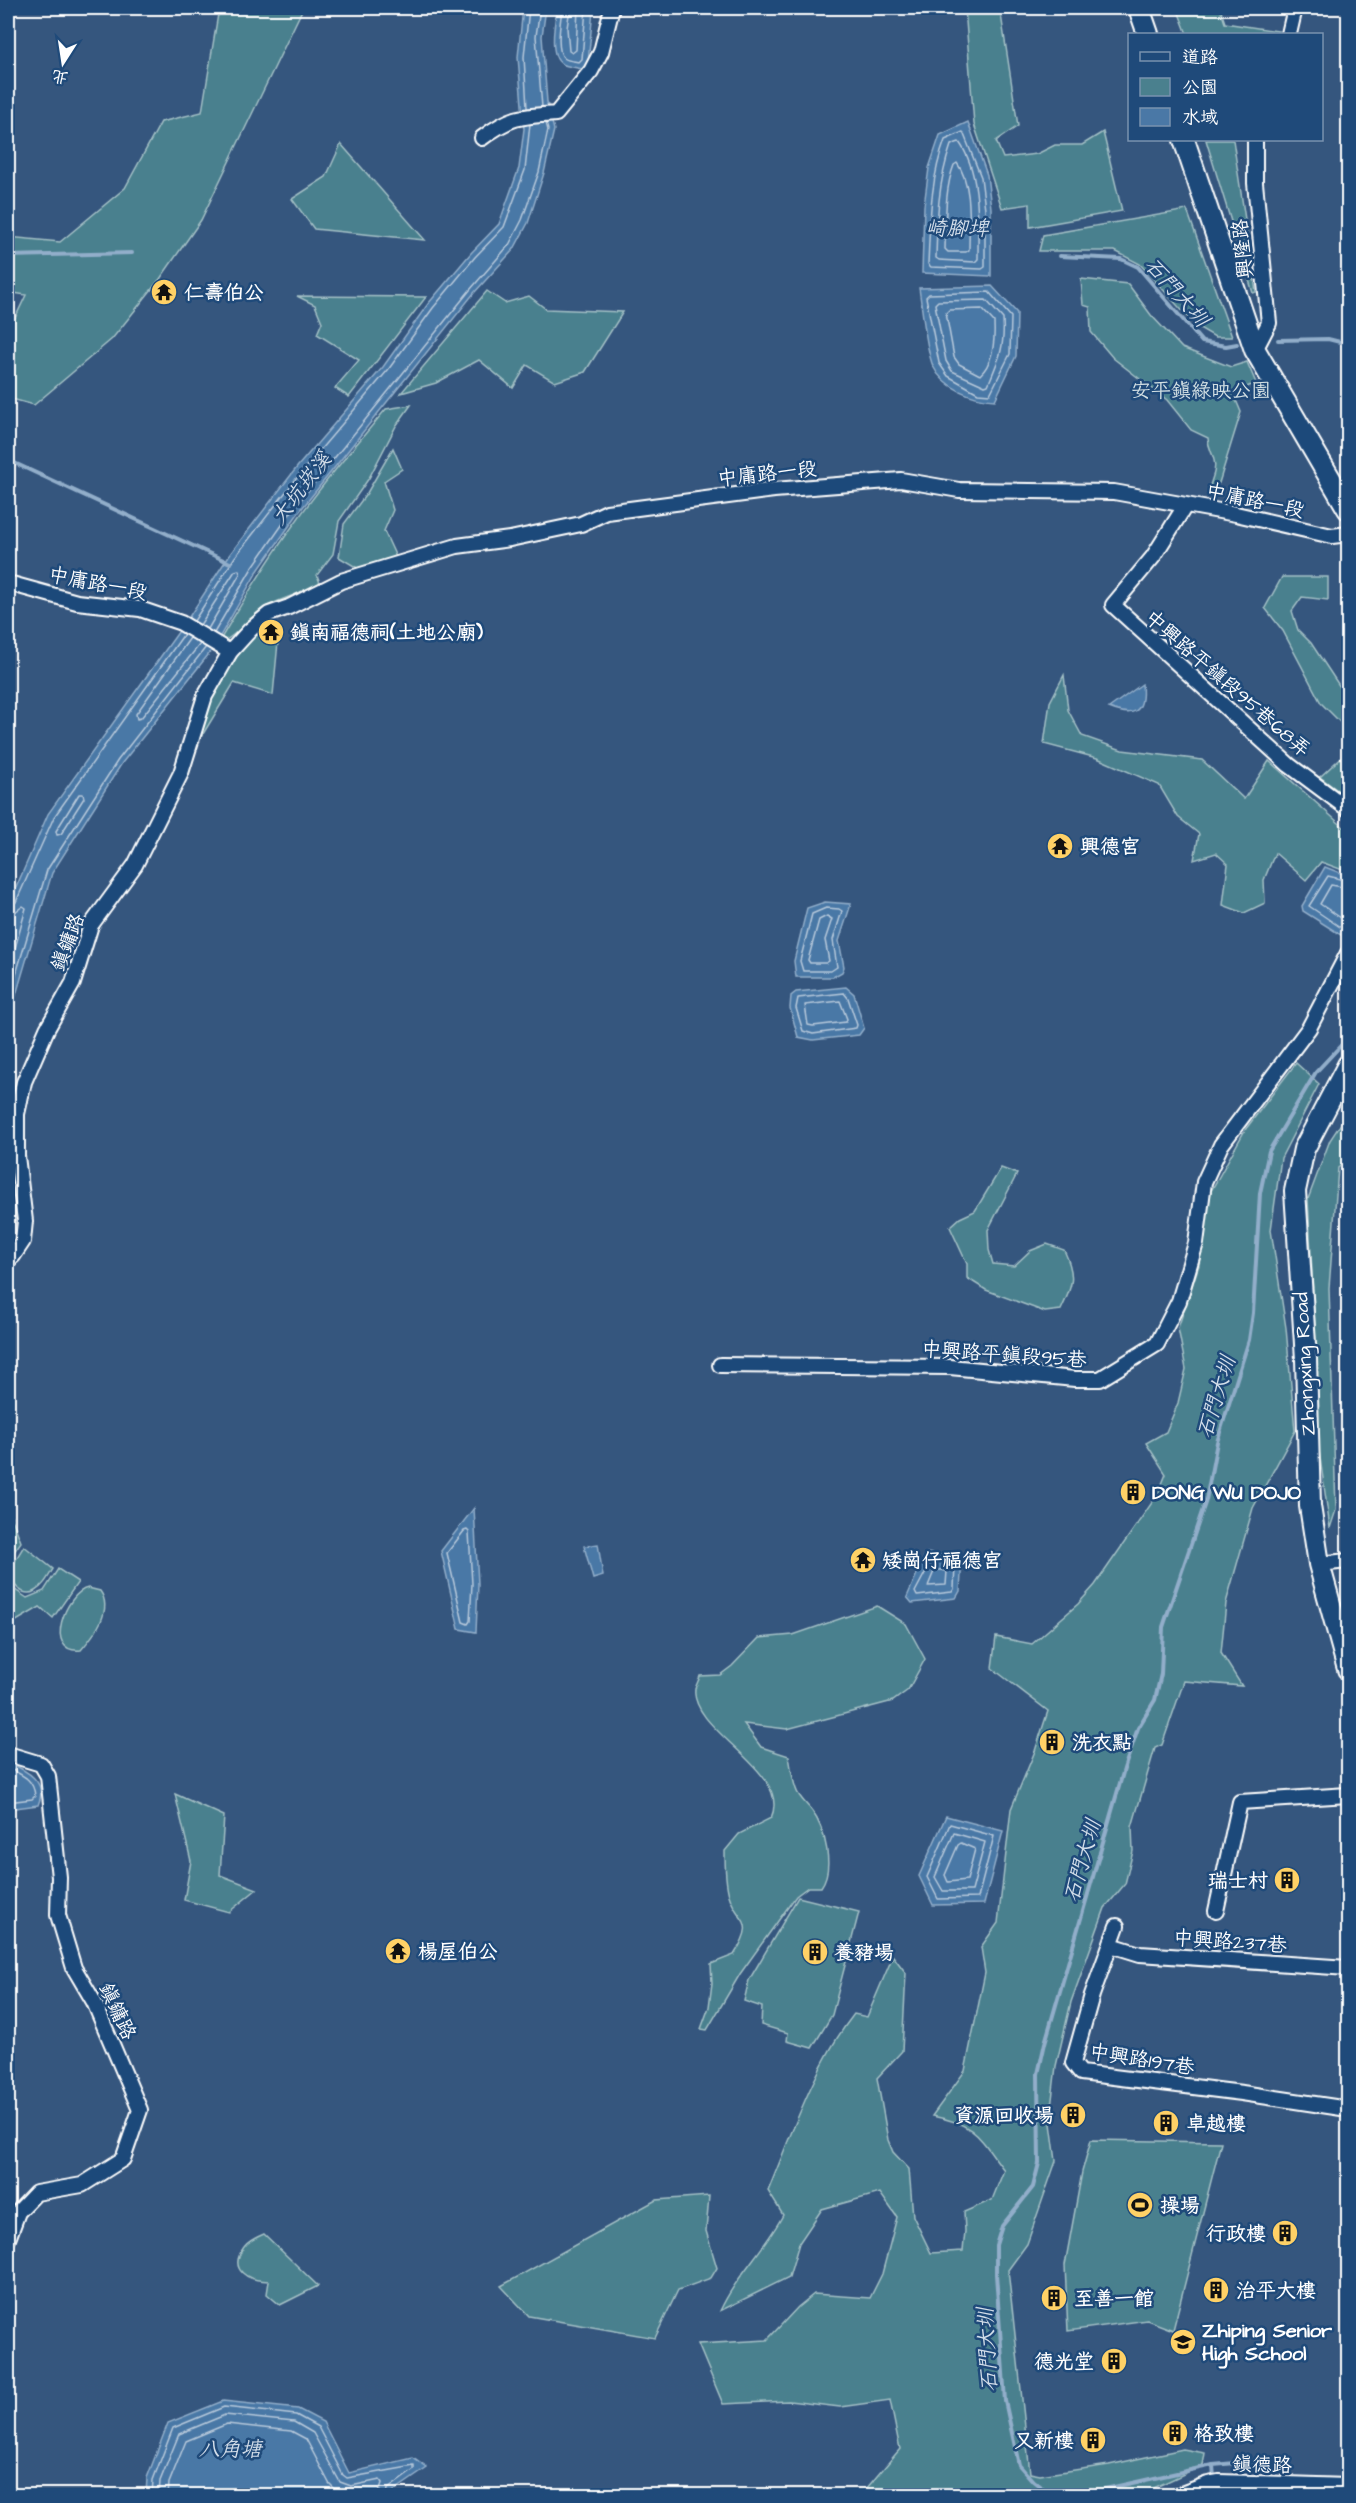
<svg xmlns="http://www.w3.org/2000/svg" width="1356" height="2503" viewBox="0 0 1356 2503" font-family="'Architects Daughter','LXGW WenKai TC',sans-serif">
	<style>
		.green { fill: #4a808e; stroke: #a4c0c6; stroke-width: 1.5 }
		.water { fill: #4a78a6; stroke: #92aeca; stroke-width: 1.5 }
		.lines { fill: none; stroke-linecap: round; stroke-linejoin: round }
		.shore { stroke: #b7c9db; stroke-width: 1.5 }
		.stream { stroke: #92aeca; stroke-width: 4 }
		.street-casing { stroke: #fff; stroke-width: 18 }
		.secondary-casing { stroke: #fff; stroke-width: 24 }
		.street { stroke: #1f4a7a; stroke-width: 14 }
		.secondary { stroke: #1f4a7a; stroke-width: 20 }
		.labels { text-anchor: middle; stroke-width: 5; stroke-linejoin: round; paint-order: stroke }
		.street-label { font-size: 20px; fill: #fff; stroke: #1f4a7a }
		.poi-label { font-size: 20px; font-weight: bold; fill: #fff; stroke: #1f4a7a; text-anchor: start }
		.park-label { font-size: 20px; fill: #d2dfe3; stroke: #1f4a7a }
		.water-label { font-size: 21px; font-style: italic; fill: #d2dde9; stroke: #1f4a7a }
	</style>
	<rect width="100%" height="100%" fill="#35567e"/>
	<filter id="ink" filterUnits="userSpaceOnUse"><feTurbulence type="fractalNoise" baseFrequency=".0167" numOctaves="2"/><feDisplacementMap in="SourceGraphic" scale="12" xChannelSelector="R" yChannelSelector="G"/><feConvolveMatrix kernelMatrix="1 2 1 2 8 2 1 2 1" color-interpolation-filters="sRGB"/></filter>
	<g filter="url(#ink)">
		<g class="green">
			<path d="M219,8h84l-102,212 -41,59 -48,60 -78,66 -26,-7v-65l18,-38 -18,-3v-55l52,5 65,-54 36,-66 41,-10z"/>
			<path d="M965,8h35l18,118 -22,15 7,17 34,-4 18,-9h27l21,-13 19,79 -92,16v-23l-28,4 -28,-84z"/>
			<path d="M1177,8h43l5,15 53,8 -2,3h-89z"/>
			<path d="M1206,140h27l23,152 -3,1z"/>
			<path d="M341,144l84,96 -111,-11 -22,-30 34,-22z"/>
			<path d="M1187,210l45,127h-17l-19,-11 -56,-62 -25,-13h-76l4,-16z"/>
			<path d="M1081,279l47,5 23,31 31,33 49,19 16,-5 9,21 -23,10 8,19 -22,71 -10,6c2,-9 8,-19 5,-29 -2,-9 -6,-12 -6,-22l-17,-8 -24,-30 -54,-42 -22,-26 -1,-25 -7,-2z"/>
			<path d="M487,291l18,12 24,-7 17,13 77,3 -38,60 -30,10 -28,-17 -14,23 -34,-28 -43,23 -35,10z"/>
			<path d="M297,296l129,1 -77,100 -14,-9 24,-28 -42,-26 5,-12 -7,-17z"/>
			<path d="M411,405l-15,21 -27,52 -30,43 -6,33 -16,21 3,8c-18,11 -39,15 -56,25 -15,9 -24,25 -40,33l-4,-1c24,-41 49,-82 77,-120 27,-39 59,-75 89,-111z"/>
			<path d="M393,448l9,21 -18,12 9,29 -9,21 12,26 -37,12 -20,-12 5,-33 23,-31z"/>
			<path d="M1282,577h46v23l-26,-3 -10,14 6,19 13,13 37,56v31l-27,-27 -38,-72 -18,-23z"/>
			<path d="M261,628v11l17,3 -5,53 -39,-12 -42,69 17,-53 29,-44z"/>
			<path d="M1064,675l4,35 14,26 40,14 80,10 42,39 25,-38 79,70v41l-27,-10 -15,18 -31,-27 -11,27 1,23 -21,10 -21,-8 5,-41 -12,-11 -22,7 5,-26 -21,-17 -19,-32 -62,-27 -53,-14 6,-42z"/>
			<path d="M1348,751v47l-28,-21z"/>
			<path d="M1296,1063l23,21 -38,74 -10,72 15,98 9,103 -42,77 -27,95 -5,50 21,33 -58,-5 -22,64 -7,3 -23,79 1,24 -8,33 -20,24 -34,94 -15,64 -6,50 6,45 -29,83 -19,26 22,203 10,2 69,-10 74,-16 22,4 -2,12 -64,30h-278l39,-46 -10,-49 -50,7 -51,-6 -66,3 -25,-60 69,-4 31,-33 16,-13 56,4 12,-24 15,-57 -17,-24 -58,16 -23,34 -10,34 -69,34c16,-35 45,-62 63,-96l-15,-24c23,-56 48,-129 86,-177l13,3 26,-61 13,17 -4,78 -25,27 11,62 5,12 16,17 4,47 18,37 32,-2 2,-20 -1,-19 28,-12 12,-30c-25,-33 -28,-46 -72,-54l33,-45 20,-98 -4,-26 17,-24 13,-114 24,-58 13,-40 -56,-43 4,-31 36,7 46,-40 17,-19 63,-91 8,-20 -20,-31 20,-11 12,-29 8,-34 -8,-41 21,-63 12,-74 34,-61z"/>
			<path d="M1348,1113v47l-10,8 -9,120 7,222 -6,18 -16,-113 2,-68 -8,-148 22,-59z"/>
			<path d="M1001,1168l16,6 -29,56 1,20 4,14 21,2 16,-15 17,-7 17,6c12,26 9,35 -3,60l-16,2 -59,-22 -19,-12v-14l-17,-37 10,-9 15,-7z"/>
			<path d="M8,1508l13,34 -13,18v25l19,13 17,-7 14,-22 20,13 -25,36 -13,-11 -32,19z"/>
			<path d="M24,1546l29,23c-5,8 -9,17 -18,22 -11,7 -26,-7 -24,-19 2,-10 8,-18 13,-26z"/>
			<path d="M88,1588l12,3c14,19 -6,44 -19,59 -39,4 -15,-58 7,-62z"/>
			<path d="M877,1606l29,18 19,35 -17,31 -15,11 -106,28 -43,-5 17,23 28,9c2,11 3,22 7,33 2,8 11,15 16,22 13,18 23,57 9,76h-13l-12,9 -56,78 -33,56 -6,-1 8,-22 3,-24 -1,-19 23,-9c24,-38 4,-30 -5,-60 -4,-14 -4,-29 -4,-44l14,-17 32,-16c22,-47 -81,-87 -76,-129 1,-4 4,-9 5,-13l20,-1 12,-9 27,-28 34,-3z"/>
			<path d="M175,1794l49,22 -4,59 37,14 -28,23 -45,-12 7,-39z"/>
			<path d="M798,1897l61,15 -27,103 -20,33 -25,-7 1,-8 -27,-8 1,-18 -18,-6 5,-21z"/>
			<path d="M1091,2140l130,2 -48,188 -26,-10 -79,11 -3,-66 17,-93z"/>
			<path d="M709,2196l-3,35 11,37 -6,10 -33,12 -23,48 -126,-22 -28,-30 155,-86z"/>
			<path d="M264,2234l54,52 -38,19 -13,-11 2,-13c-20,0 -42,-10 -25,-34 4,-6 13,-10 20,-13z"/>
		</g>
		<g class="water">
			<path d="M523,8h23l-4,28 5,66 7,28 -10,43 -16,50 -14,26 -40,44 -175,219 -42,60 -45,78 -90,113 -70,110 -44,149v-116l40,-92 141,-197 41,-63 68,-88 85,-99 45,-63 43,-51 28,-29 20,-56 5,-39 -6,-72z"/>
			<path d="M557,8h30l6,2 -5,53 -6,6c-6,-2 -14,-2 -20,-5 -14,-8 -7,-43 -5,-56z"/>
			<path d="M968,122l19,53 4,33v68l-69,-3 2,-67 5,-38 11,-33z"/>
			<path d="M992,286l25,27 -1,43 -21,44c-22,-1 -52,-12 -62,-34 -7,-16 -11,-59 -14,-78z"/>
			<path d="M1142,684c3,29 -8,34 -33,24z"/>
			<path d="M1325,867l23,9v54l-7,5 -38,-24 -1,-5z"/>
			<path d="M825,902l26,2 -12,37 5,26 -2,5 -9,5h-37l-2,-16 13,-53z"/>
			<path d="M846,987l8,7 10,34 -5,7 -46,5 -15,-3 -8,-29 1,-12 5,-4z"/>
			<path d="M474,1508l4,76 -2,48 -17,-3 -18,-78z"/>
			<path d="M598,1544l5,32 -10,3 -9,-33z"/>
			<path d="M926,1553l36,5 -2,33 -4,7 -44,5 -5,-6z"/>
			<path d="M8,1762c17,8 41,19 30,43l-30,4z"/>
			<path d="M946,1816l57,15 -19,73 -51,1 -14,-29z"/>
			<path d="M223,2401l75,8 25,13 26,51 64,-15 14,10 -39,27 -109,1 -7,-3 -3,3 -123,-1 1,-17 21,-55z"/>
		</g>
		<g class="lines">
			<g class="shore">
				<path d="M540,8l-4,28 6,71"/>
				<path d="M562,8c-1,11 -7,42 2,50 3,3 11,3 15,4l3,-3 4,-51"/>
				<path d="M570,8l-3,20 2,23 3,2 4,-3 2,-42"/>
				<path d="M527,108l-3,-51 5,-49"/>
				<path d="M963,132l18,45 4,32v58l-3,2 -51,-2 -3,-3c2,-43 2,-84 17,-124z"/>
				<path d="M959,142c22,30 19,81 19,117l-3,3 -36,-2 -3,-2c1,-39 2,-76 15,-113z"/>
				<path d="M957,163c16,22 12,60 12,87l-3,2h-18l-3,-3c1,-27 -1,-58 9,-84z"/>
				<path d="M989,292l22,25 -1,37 -20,40 -12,-1 -30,-17 -9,-13 -13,-66 3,-3z"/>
				<path d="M986,300l17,19c2,28 -4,40 -15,66l-3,1 -33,-15 -6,-10 -11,-57 3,-3z"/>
				<path d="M982,309l12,13c1,18 0,40 -14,53l-21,-11 -5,-7 -8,-44 3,-3z"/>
				<path d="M194,621l41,-64 68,-87 85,-100 45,-62 42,-51 29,-30 21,-57 5,-46"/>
				<path d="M200,625l35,-54 4,-1 1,4 -32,55"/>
				<path d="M214,633l38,-65 42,-60 176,-218 39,-45 13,-25 17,-48 9,-42 -2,-7"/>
				<path d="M190,638l-54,76 1,5 4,-1 59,-74"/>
				<path d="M79,794h4l1,4 -23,36 -4,1 -1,-4z"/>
				<path d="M1348,881l-20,-5 -19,30 31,21 8,-1"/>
				<path d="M1348,888l-17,-3 -11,19 21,14h7"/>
				<path d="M8,906l8,-4 38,-85 130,-183"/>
				<path d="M826,908l13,1 3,2 -9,29 4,27 -6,4h-28l-3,-10 12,-47z"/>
				<path d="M8,914l7,-2 8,-6 3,2 -18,66"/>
				<path d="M827,916l5,3 -7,21 4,21 -3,2h-16l-2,-3 11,-40z"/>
				<path d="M844,993l4,5 9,27 -1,3 -43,6 -10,-3 -7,-23 2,-10z"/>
				<path d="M8,1001l39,-131 71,-110 88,-113"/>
				<path d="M840,1001l7,18 -1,3 -33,4 -5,-1 -3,-20z"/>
				<path d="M464,1531l3,-1 2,2 3,52 -2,37 -2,3 -5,-2 -16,-69z"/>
				<path d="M932,1560l23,4 -1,25 -2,3 -35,4 -2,-4z"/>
				<path d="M935,1569l12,2 -1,14 -18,1z"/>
				<path d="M8,1768c14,7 26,11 27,28l-3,3 -24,3"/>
				<path d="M950,1824l44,12 -16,62 -40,1 -11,-22z"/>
				<path d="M954,1833l31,9 -13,49h-29l-8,-14z"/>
				<path d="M961,1843l14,6 -8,31 -19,2 -3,-7 13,-30z"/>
				<path d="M152,2496l1,-16 20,-52 51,-21 72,8 22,12 25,48 4,3 67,-12v4l-26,19 -2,7"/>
				<path d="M159,2496l1,-15 19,-47 46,-19 69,7 19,11 27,49 11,4 29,-6 2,3 -4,13"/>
				<path d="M168,2496l1,-13 17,-42 41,-17 64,7 15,8 23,44 7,7 13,5 17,-3 3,4"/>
			</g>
			<g class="stream">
				<path d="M8,256l124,-3"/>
				<path d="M1060,256l61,3 17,8 64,75 24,4 11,-2"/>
				<path d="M1278,340l50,-1 20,5"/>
				<path d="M8,460l222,103"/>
				<path d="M1258,2461l-45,4 -117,26 -34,2 -15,-1 -14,-11 -14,-16 -14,-64 -9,-127v-29l6,-19 31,-39 6,-24 -1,-89 7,-31 79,-274 14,-41 17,-28 6,-26 2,-47 43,-127 11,-58 32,-102 4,-27 7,-120 9,-42 47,-79 29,-31"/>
				<path d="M1213,2465l1,14"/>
				<path d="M1214,2487l1,9"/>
			</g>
			<defs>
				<g id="street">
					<path d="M1289,34l6,-26"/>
					<path d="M482,138c29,-22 39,-22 74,-24l35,-43 10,-19 11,-44"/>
					<path d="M1255,140v43l14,140 -14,27"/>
					<path d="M1185,506l-32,51 -40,48 176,160 59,44"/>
					<path d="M8,583l69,19 63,7 41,14 49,29"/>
					<path d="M8,1260l5,-4 10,-15 2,-20 -8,-65v-42l7,-32 23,-53 26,-46 18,-58 44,-60 46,-92 24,-77 25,-44 20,-22 19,-16 20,-7 52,-26 116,-35 53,-7 71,-15 26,-12 167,-22 127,-10 58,10 155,2 122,22 96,22 16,-2"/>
					<path d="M720,1365l230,2 125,12h25l57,-35 22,-43 17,-58 8,-61 17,-37 88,-117 39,-75"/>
					<path d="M1319,1564l29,-3"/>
					<path d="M8,1754l33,10 7,12 11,101 -1,38 16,53 20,34 46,108 -17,49 -41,26 -46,8 -18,19 -10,27"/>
					<path d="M1216,1911l24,-109 108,-7"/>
					<path d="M1117,1926l-25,69 -19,68 8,10 161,20 106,16"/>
					<path d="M1111,1945l29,9 208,14"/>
					<path d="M1176,2496l32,-12 11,-2 129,4"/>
				</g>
				<g id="secondary">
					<path d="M1139,8l9,26"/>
					<path d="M1184,140l71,210 93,159"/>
					<path d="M1348,1065l-44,84 -9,42 11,168 4,147 9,58 29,105"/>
				</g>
			</defs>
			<use href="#street" class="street-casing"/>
			<use href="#secondary" class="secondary-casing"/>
			<use href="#street" class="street"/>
			<use href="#secondary" class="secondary"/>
		</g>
	</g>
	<defs>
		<symbol id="temple-disc" viewBox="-11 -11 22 22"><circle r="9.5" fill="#ffd166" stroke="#1f4a7a"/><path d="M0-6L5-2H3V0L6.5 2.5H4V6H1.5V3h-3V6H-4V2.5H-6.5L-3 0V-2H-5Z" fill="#111"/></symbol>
		<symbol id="building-disc" viewBox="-11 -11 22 22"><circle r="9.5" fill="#ffd166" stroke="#1f4a7a"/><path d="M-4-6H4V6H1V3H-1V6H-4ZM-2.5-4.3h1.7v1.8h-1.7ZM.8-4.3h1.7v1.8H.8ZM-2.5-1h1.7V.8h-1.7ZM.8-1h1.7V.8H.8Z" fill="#111"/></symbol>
		<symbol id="stadium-disc" viewBox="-11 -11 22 22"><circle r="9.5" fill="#ffd166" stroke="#1f4a7a"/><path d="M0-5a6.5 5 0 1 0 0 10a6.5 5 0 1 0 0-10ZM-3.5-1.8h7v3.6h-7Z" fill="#111"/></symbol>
		<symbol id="school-disc" viewBox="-11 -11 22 22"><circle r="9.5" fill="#ffd166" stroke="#1f4a7a"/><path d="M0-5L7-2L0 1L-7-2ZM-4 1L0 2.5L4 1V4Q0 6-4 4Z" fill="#111"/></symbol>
	</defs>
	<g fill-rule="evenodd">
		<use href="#temple-disc" x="149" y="277" width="30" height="30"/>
		<use href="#temple-disc" x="256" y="617" width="30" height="30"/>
		<use href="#temple-disc" x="1045" y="831" width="30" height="30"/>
		<use href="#building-disc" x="1118" y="1477" width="30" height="30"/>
		<use href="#temple-disc" x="848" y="1545" width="30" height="30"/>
		<use href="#building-disc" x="1037" y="1727" width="30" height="30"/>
		<use href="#building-disc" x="1272" y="1865" width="30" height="30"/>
		<use href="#temple-disc" x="383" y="1936" width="30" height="30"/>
		<use href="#building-disc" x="800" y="1937" width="30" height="30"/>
		<use href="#building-disc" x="1058" y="2100" width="30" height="30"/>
		<use href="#building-disc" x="1151" y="2108" width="30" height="30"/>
		<use href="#stadium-disc" x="1125" y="2190" width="30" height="30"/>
		<use href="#building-disc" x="1270" y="2218" width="30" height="30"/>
		<use href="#building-disc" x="1201" y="2275" width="30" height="30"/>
		<use href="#building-disc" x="1039" y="2283" width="30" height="30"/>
		<use href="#school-disc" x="1168" y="2327" width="30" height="30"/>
		<use href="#building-disc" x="1099" y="2346" width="30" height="30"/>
		<use href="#building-disc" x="1160" y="2418" width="30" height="30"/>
		<use href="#building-disc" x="1078" y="2425" width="30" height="30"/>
	</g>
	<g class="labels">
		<g class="street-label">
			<text transform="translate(1242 249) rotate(-96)" y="7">興隆路</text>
			<text transform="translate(767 473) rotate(-6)" y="7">中庸路一段</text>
			<text transform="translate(1255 500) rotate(12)" y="7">中庸路一段</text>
			<text transform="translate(98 583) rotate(11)" y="7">中庸路一段</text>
			<text transform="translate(1228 683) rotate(41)" y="7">中興路平鎮段95巷68弄</text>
			<text transform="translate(67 942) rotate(-69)" y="7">鎮鏞路</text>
			<text transform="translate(1004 1354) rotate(4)" y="7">中興路平鎮段95巷</text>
			<text transform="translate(1304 1364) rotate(-93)" y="7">Zhongxing Road</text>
			<text transform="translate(1230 1941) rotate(4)" y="7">中興路237巷</text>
			<text transform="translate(118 2011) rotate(65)" y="7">鎮鏞路</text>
			<text transform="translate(1142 2059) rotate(9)" y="7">中興路197巷</text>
			<text transform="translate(1262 2464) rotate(2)" y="7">鎮德路</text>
		</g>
		<g class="poi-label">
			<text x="184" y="299">仁壽伯公</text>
			<text x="290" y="639">鎮南福德祠(土地公廟)</text>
			<text x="1080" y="853">興德宮</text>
			<text x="1152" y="1499">DONG WU DOJO</text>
			<text x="882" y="1567">矮崗仔福德宮</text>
			<text x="1072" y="1749">洗衣點</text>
			<text x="1268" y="1887" text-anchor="end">瑞士村</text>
			<text x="418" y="1958">楊屋伯公</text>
			<text x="834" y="1959">養豬場</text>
			<text x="1054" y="2122" text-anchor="end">資源回收場</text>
			<text x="1186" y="2130">卓越樓</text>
			<text x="1160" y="2212">操場</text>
			<text x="1266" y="2240" text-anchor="end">行政樓</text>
			<text x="1236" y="2297">治平大樓</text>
			<text x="1074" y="2305">至善一館</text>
			<text x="1202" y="2337">Zhiping Senior<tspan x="1202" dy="23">High School</tspan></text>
			<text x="1094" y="2368" text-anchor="end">德光堂</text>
			<text x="1194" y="2440">格致樓</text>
			<text x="1074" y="2447" text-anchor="end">又新樓</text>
		</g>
		<g class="park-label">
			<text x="1201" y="397">安平鎮綠映公園</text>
		</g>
		<g class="water-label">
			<text x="957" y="235">崎腳埤</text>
			<text transform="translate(1177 292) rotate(48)" y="7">石門大圳</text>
			<text transform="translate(301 488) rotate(-53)" y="7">大坑崁溪</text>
			<text transform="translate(1216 1397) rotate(-73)" y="7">石門大圳</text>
			<text transform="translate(1082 1861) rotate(-74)" y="7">石門大圳</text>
			<text transform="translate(987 2350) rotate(-93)" y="7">石門大圳</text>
			<text x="230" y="2456">八角塘</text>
		</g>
	</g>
	<rect width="1356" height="2503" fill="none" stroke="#1f4a7a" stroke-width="30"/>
	<rect x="15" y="15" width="1326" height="2473" fill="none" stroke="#fff" stroke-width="2" filter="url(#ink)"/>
	<rect x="1128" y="33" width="195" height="108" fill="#1f4a7a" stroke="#7992af" stroke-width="1.5"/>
	<rect x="1140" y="52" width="30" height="9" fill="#1f4a7a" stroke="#7992af" stroke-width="1.5"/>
	<text x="1182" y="63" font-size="18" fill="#ffffff">道路</text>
	<rect x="1140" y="78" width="30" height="18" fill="#4a808e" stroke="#7992af" stroke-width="1.5"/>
	<text x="1182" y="93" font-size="18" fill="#ffffff">公園</text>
	<rect x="1140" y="108" width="30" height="18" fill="#4a78a6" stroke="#7992af" stroke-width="1.5"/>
	<text x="1182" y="123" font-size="18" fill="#ffffff">水域</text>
	<g transform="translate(63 63) rotate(192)" stroke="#1f4a7a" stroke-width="4.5" paint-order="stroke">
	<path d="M0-4.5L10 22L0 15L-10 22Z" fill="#ffffff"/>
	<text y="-9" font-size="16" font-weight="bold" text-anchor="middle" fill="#ffffff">北</text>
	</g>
</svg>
